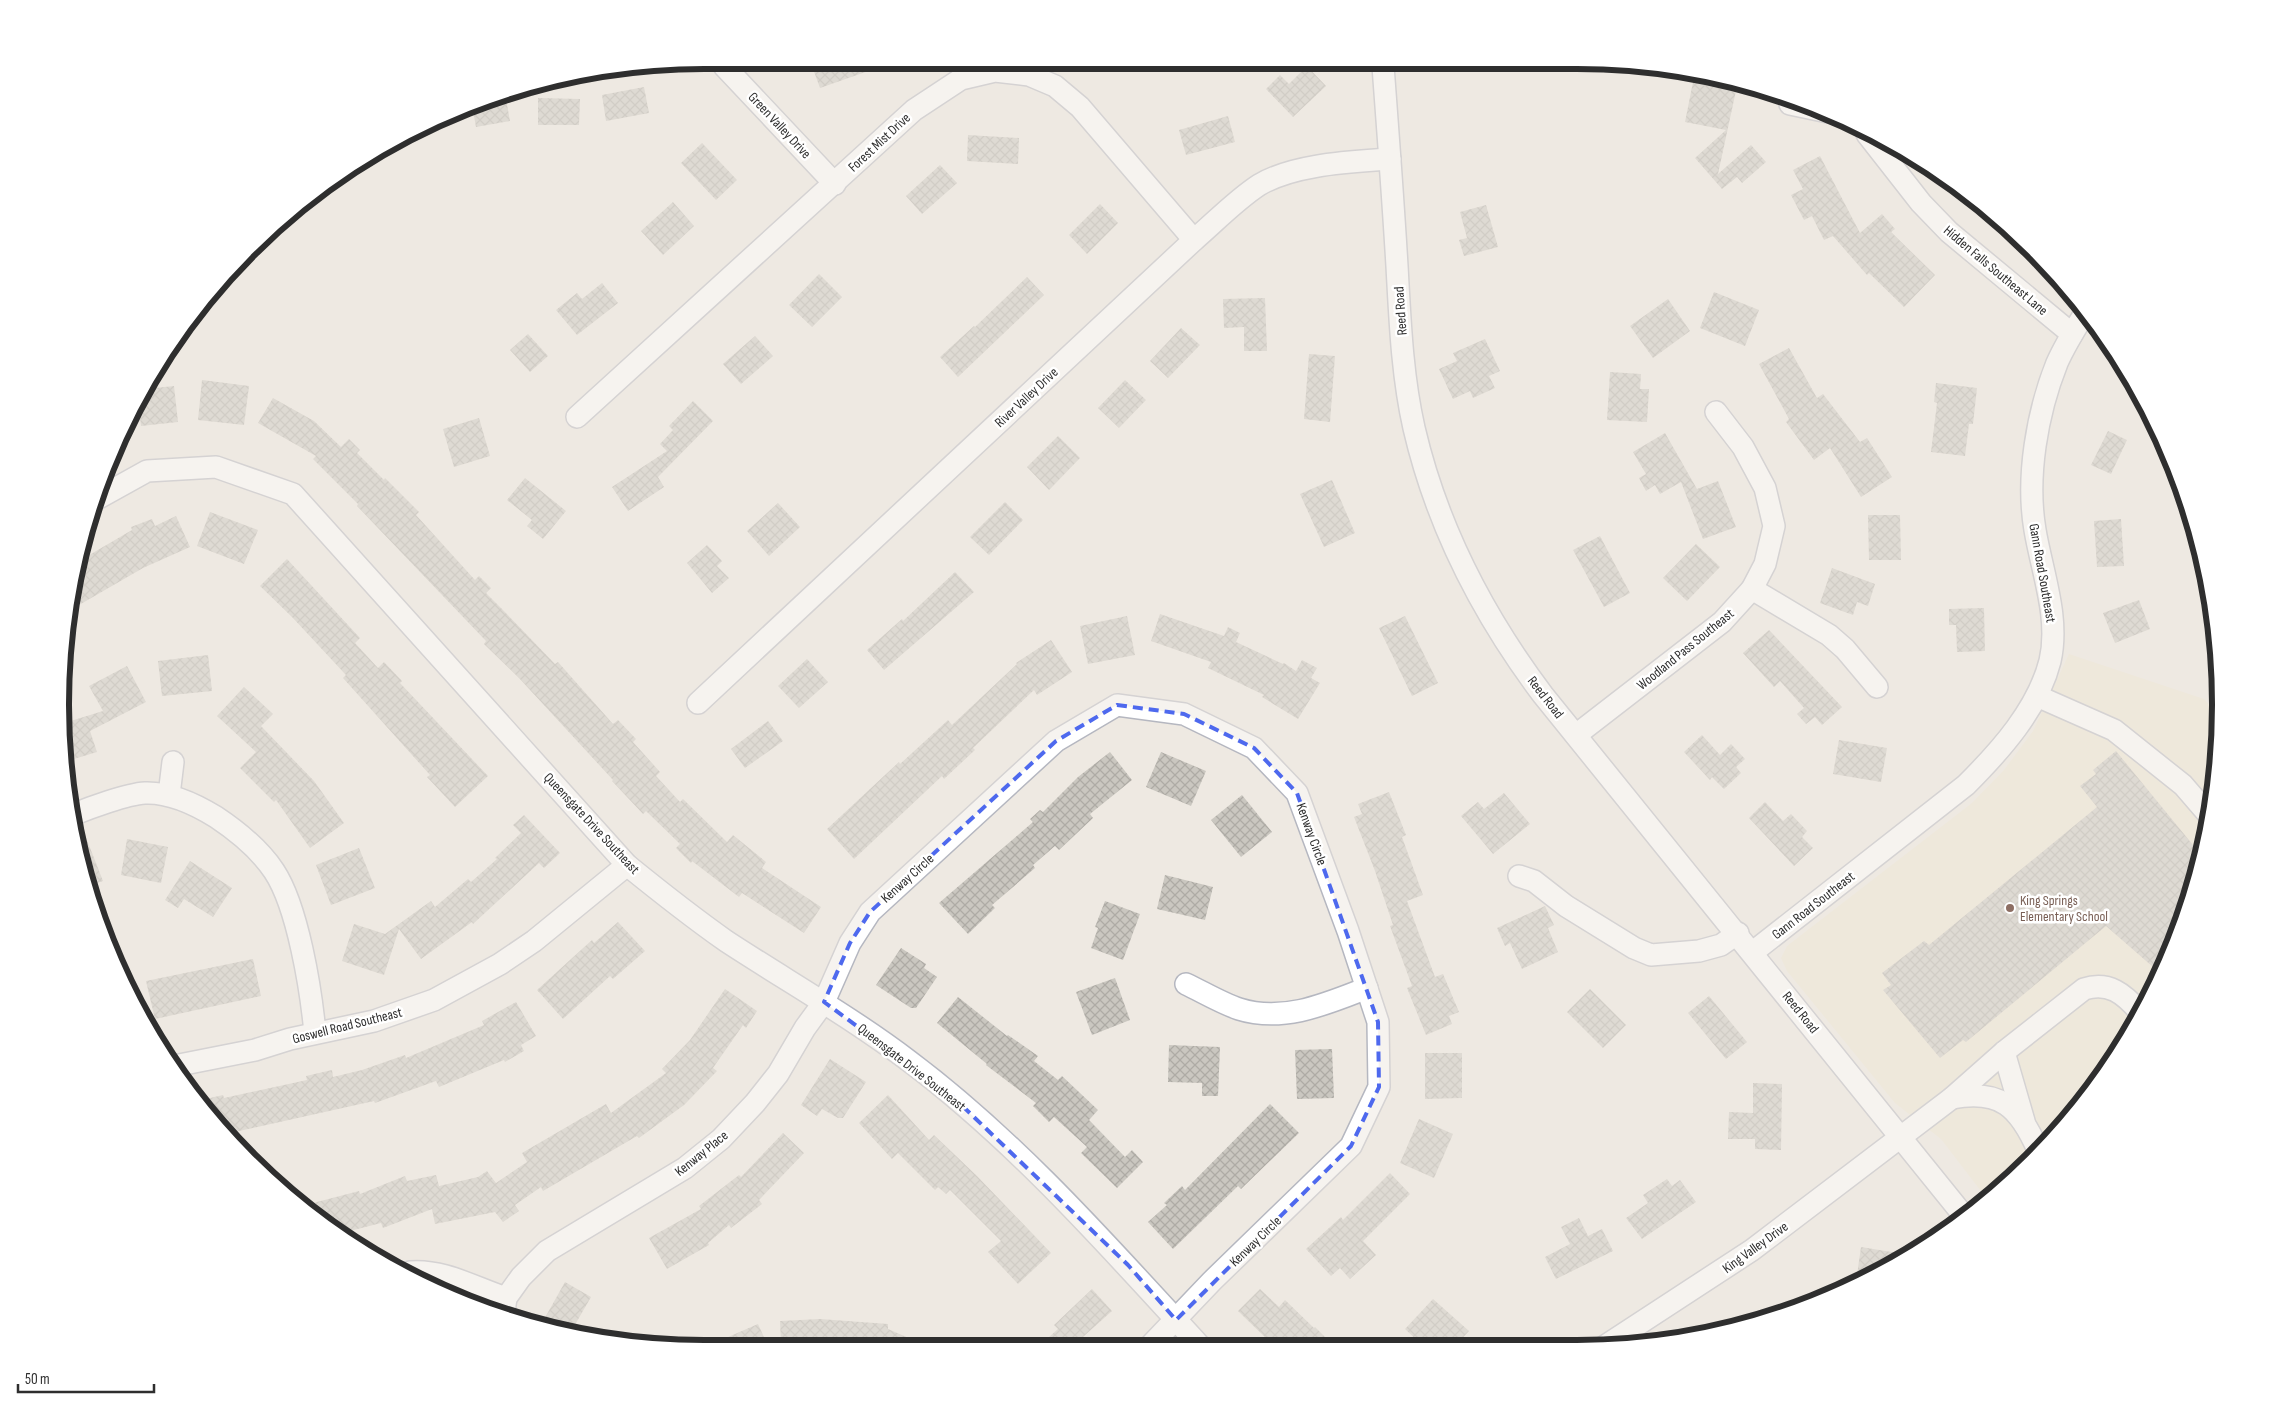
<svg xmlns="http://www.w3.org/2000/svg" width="2281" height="1409" viewBox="0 0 2281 1409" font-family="'Sofia Sans Condensed',sans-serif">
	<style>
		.education { fill: #eee6d3 }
		.building { fill: url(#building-cross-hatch) }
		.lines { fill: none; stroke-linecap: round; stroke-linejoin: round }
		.minor-casing { stroke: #b5b7c0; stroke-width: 24 }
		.minor { stroke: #fff; stroke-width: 21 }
		.marked { fill: none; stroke: #4e69ee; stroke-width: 4; stroke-dasharray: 10 6; stroke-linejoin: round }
		.education-dot { fill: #8d6e63; stroke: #fff; stroke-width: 2 }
		.labels { text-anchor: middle; stroke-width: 5; stroke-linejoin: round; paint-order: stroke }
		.street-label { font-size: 14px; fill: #2e2e2e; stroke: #fff }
		.education-label { font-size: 14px; fill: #785e54; stroke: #fff; text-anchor: start }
		.rim { fill: none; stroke: #2e2e2e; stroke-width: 6 }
	</style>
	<defs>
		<pattern id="building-cross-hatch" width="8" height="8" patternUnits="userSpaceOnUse" patternTransform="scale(1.25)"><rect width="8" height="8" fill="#cac7c0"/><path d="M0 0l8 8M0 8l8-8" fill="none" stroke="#aeaba5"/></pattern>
	</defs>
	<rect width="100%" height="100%" fill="#eee9e2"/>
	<path class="education" d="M2069,654l135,45 15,16 1,31 -21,125 -44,118 -67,108 -86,92 -15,10 -46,-60 -46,-36 -108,-132 -6,-13 6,-12 185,-143 32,-33 29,-39z"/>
	<g class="building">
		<path d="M812,66h64l1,2 -57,20z"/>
		<path d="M1307,66l19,20 -33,31 -27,-28 14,-14 9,9z"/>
		<path d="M1694,77l43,9 -19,88 33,-29 15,17 -24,21 -5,-6 -15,12 -27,-31 31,-28 -41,-8z"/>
		<path d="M644,87l5,26 -43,8 -4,-26z"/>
		<path d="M538,98l42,1 -1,26h-41z"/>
		<path d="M506,99l4,22 -34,6 -4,-21z"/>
		<path d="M1228,116l7,26 -49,13 -7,-25z"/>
		<path d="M968,135l51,3 -1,26 -51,-3z"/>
		<path d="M702,143l35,37 -21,20 -35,-37z"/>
		<path d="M1820,156l40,77 22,-19 13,15 -4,3 44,43 -31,32 -35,-34 -2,2 -34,-39 -9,4 -12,-24 -8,4 -13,-25 12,-6 -10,-19z"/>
		<path d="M940,165l17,18 -35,31 -16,-18z"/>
		<path d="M673,202l21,24 -31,29 -22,-24z"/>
		<path d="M1100,204l18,19 -31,31 -18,-19z"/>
		<path d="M1486,205l12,42 -34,9 -5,-16 8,-2 -7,-26z"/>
		<path d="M819,274l23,23 -30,30 -23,-22z"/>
		<path d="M1027,277l17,18 -86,82 -18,-20 34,-31 1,1z"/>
		<path d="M602,283l16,20 -41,32 -21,-25 21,-17 5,6z"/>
		<path d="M1714,292l45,18 -14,36 -45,-18z"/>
		<path d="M1265,298l2,53h-23v-24l-20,1 -1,-29z"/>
		<path d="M1668,299l22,32 -37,27 -23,-32z"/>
		<path d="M1181,328l19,17 -32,33 -18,-17z"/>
		<path d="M528,334l20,22 -18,16 -20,-22z"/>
		<path d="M755,336l18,20 -32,28 -18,-20z"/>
		<path d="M1485,339l15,32 -11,5 6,12 -22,10 -3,-7 -17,8 -14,-30 18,-8 -4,-8z"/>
		<path d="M1789,348l28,50 6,-4 37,48 7,-4 25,39 -31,20 -31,-49 -16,12 -28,-38 3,-3 -30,-55z"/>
		<path d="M1309,354l26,2 -5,66 -26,-3z"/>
		<path d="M1610,372l31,2 -1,15h9l-2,33 -40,-2z"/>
		<path d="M202,380l47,6 -5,39 -46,-5z"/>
		<path d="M1125,380l21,20 -27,28 -21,-20z"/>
		<path d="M1936,383l41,5 -4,36h-4l-4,32 -34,-4 6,-49 -3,-1z"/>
		<path d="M174,386l4,36 -37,4 -3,-25 7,-12z"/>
		<path d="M273,398l41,23 27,26 8,-8 11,11 -3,3 27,27 1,-2 34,34 -3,3 59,65 4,-4 12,12 -5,5 15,15 54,56 3,-2 55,62 5,-4 18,19 -3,3 27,30 -4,4 24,26 3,-3 44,43 6,-7 33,27 -4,6 59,39 -17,26 -62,-40 -3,4 -47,-36 -1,2 -15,-15 4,-4 -34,-33 -3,3 -31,-33 1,-1 -94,-102 -35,-34 2,-3 -129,-135 1,-2 -45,-45 3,-3 -58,-33z"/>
		<path d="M693,401l20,20 -55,56 6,10 -36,24 -16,-24 55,-36 -7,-7 13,-14 -4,-4z"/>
		<path d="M479,418l11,38 -36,11 -11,-38z"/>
		<path d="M2108,431l19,9 -16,34 -20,-9z"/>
		<path d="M1665,433l32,56 21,-8 18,46 -33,12 -22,-57 -21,12 -5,-9 -9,6 -7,-13 7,-4 -13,-22z"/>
		<path d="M1058,436l22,22 -31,32 -22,-23z"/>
		<path d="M525,478l41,33 -23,28 -16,-13 5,-6 -25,-20z"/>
		<path d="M1332,480l23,53 -31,14 -24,-53z"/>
		<path d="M1005,502l18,18 -34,35 -19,-18z"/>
		<path d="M778,503l22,24 -31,29 -22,-25z"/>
		<path d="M210,512l48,18 -14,34 -47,-18z"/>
		<path d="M1868,515h32l1,45h-32z"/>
		<path d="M176,516l14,31 -47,21 -76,44 12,-51 53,-31 -1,-3 21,-8 3,7z"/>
		<path d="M2121,519l3,47 -27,1 -3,-46z"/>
		<path d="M1600,536l30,57 -26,14 -31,-57z"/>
		<path d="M1696,544l24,23 -33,34 -24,-23z"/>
		<path d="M707,545l15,16 -5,5 12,12 -17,15 -25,-30z"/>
		<path d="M287,559l73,79 -5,5 23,25 6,-6 18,19 -2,2 88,93 -33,31 -28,-30 3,-2 -87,-97 3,-3 -54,-58 -32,-31z"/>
		<path d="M1832,568l43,16 -7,22 -11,-4 -4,13 -33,-12z"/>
		<path d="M955,572l19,20 -90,78 -17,-20 35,-31 1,2z"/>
		<path d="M2139,600l11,29 -35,14 -12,-30z"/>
		<path d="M1984,608l1,43 -28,1 -1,-27h-7v-16z"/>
		<path d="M1160,614l64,22 4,-9 12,6 -4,9 47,22 1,-1 12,8 6,-11 15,8 -6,10 9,5 -22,36 -36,-22 2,-2 -56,-27 3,-6 -60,-21z"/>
		<path d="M1127,616l8,39 -47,9 -8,-38z"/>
		<path d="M1405,616l33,67 -26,13 -33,-68z"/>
		<path d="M1769,630l73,77 -20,18 -7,-8 -9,7 -9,-10 7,-6 -24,-27 -6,6 -31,-34z"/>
		<path d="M1051,640l21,32 -35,23 -3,-5 -61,58 2,2 -31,29 -2,-3 -88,83 -27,-30 72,-67 1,2 48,-44 4,5 65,-61 -1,-1z"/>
		<path d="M208,655l4,36 -50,5 -4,-35z"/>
		<path d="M807,659l21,23 -29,26 -21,-22z"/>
		<path d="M127,666l19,36 -56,29 7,21 -33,10 -3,-38 42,-13 -14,-25z"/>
		<path d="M244,687l29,27 -12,12 53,55 30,42 -34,25 -34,-48 -2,2 -34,-34 16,-16 -39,-36z"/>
		<path d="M768,721l15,20 -38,27 -14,-19z"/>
		<path d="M1702,735l18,20 11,-11 14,15 -9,8 5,6 -17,16 -12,-12 -2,3 -26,-28z"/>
		<path d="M1839,740l48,8 -6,34 -48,-8z"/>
		<path d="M2116,751l86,105 -3,15 -38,103 -55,-48 -140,116 -3,-2 -23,18 -57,-68 8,-5 -9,-12 42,-32 5,4 168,-138 -17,-21 16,-12 -3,-4z"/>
		<path d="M1110,752l22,28 -42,34 3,4 -34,32 -4,-4 -22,19 2,3 -43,37 3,3 -27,26 -29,-31 94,-81 -3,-3 10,-9 3,2 35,-35z"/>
		<path d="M1161,752l45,19 -15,35 -45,-19z"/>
		<path d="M1389,792l17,43 -4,2 21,58 -16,6 28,76 8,-3 16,38 -10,4 3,8 -26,11 -19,-47 5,-2 -22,-60 3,-1 -18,-54 -21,-54 8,-3 -4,-10z"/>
		<path d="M1504,793l26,31 -37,30 -32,-38 17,-14 6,7z"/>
		<path d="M1242,795l30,37 -31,25 -30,-37z"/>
		<path d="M1765,802l18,19 8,-7 16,17 -5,6 11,11 -19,18 -45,-48z"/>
		<path d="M524,815l36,38 -16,15 -5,-5 -66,61 -1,-2 -51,37 -22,-30 -15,46 -42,-14 12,-37 31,10 46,-33 4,6 33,-28 3,3 26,-23 -2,-1 26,-25 -8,-8z"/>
		<path d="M85,835l18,46 -15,5 -11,-48z"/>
		<path d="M127,839l41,8 -7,36 -40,-8z"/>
		<path d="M359,848l16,40 -44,17 -15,-40z"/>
		<path d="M190,861l42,27 -19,29 -29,-18 -6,9 -13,-8z"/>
		<path d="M1165,875l48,12 -8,33 -48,-11z"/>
		<path d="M1105,901l35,13 -17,46 -32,-12 7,-20 -3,-1z"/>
		<path d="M1545,906l9,19 -6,3 10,24 -36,17 -12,-26 -5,3 -8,-18z"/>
		<path d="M618,922l27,29 -32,28 -3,-3 -47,43 -26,-29 55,-50 2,3z"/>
		<path d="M901,948l25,16 -2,4 13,9 -21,31h-5l-35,-23z"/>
		<path d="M253,959l8,37 -106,23 -9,-38z"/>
		<path d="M1115,978l15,42 -38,15 -16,-43z"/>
		<path d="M725,989l32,22 -11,17 -3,-3 -30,43 4,3 -33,34 -45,33 -2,-2 -94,55 -2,-4 -26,18 4,6 -16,11 -8,-10 -60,12 -3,-15 -49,19 -2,-5 -39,10 -25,-14 -4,-16 46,-12 1,3 45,-18 2,5 29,-6 3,11 39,-9 9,-6 9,12 31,-21 -5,-9 84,-49 5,9 55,-40 -4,-4 28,-29z"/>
		<path d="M1590,989l36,36 -23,23 -36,-36z"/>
		<path d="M1709,996l38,46 -21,17 -38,-46z"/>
		<path d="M958,997l49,39 1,-1 30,21 -4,5 24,19 4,-4 36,34 -9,10 36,37 7,-7 11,12 -26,26 -36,-35 6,-6 -33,-30 -5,5 -16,-16 3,-3 -50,-38 1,-1 -50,-41z"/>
		<path d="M516,1002l20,34 -15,9 3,6 -19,11 -1,-2 -65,27 -3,-6 -61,22 -1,-2 -144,32 -33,-32 26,-6 1,3 83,-18 -1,-4 26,-6 1,7 29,-7 43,-15 1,3 78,-33 -2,-4z"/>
		<path d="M1169,1045l51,2 -2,49h-16v-13l-34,-1z"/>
		<path d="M1332,1049l2,49 -37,1 -2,-49z"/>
		<path d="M1425,1053h37v45l-37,1z"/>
		<path d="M830,1059l36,23 -23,36h-5l-16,-9 -5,7 -16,-11z"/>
		<path d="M1753,1083l29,1 -1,66 -26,-1v-10h-27l1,-27 24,1z"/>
		<path d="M888,1095l41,45 5,-5 43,41 74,77 -33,31 -30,-32 13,-11 -51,-51 -4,4 -8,-7 -3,3 -37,-37 -6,6 -33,-36z"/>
		<path d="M1270,1104l29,29 -58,56 -3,-3 -65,63 -25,-27 19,-17 -3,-2 18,-17 3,4z"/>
		<path d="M1419,1119l34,15 -19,44 -34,-15z"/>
		<path d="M783,1133l21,20 -45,47 3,4 -31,24 -2,-3 -21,18 1,2 -42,24 -18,-31 52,-29 -2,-3 40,-31 2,2z"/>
		<path d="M1390,1173l20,21 -47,47 13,14 -26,24 -10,-11 -9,8 -25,-27 35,-32 2,3z"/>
		<path d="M1667,1179l5,7 8,-6 16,22 -54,37 -16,-21 22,-15 -5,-8z"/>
		<path d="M1579,1218l9,18 14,-7 11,22 -57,28 -11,-22 25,-13 -9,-17z"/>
		<path d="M1861,1247l49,8 -12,8 -30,13 -11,-1z"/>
		<path d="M565,1282l26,15 -19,33 -30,-7z"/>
		<path d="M1092,1289l20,22 -38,34h-34l18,-16 -4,-4z"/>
		<path d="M1260,1289l19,18 6,-7 29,28 1,-1 19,19h-60l-36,-35z"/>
		<path d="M1433,1299l36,32 -15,16h-30l-19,-18z"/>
		<path d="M820,1319l68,5v5l37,16 -144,-1 -1,-23z"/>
		<path d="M758,1324l9,20h-55z"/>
	</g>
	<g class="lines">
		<defs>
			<g id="minor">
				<path d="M724,66l111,118"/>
				<path d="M1383,66c5,66 10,133 14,200 3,54 5,109 17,162 23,99 68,186 129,267l421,521"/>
				<path d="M1790,104l38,8"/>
				<path d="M1867,134l54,69 28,29 123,102"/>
				<path d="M577,417l337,-307 47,-31 34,-8 34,4 26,11 25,21 114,133"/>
				<path d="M93,501l54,-30 69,-4 77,27 334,371c32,26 65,52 99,76 61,40 125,76 183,120 108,81 200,186 291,285"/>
				<path d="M1752,589l77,46 16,14 32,38"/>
				<path d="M2037,696l77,34 69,55 25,29"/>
				<path d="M698,703l496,-463c21,-18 42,-40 65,-55 35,-21 91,-23 131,-26"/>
				<path d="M1576,735l146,-113 30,-33 13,-25 9,-38 -9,-38 -22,-41 -27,-35"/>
				<path d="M169,795l4,-33"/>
				<path d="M72,815c17,-7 55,-21 73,-22 25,-1 50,11 71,24 21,14 44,33 58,54 24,36 37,119 41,162"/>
				<path d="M1519,876l15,5 32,25 68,42 17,7 48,-4 22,-6 17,-12"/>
				<path d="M1753,952l213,-167c34,-34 72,-76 84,-124 10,-43 -8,-89 -15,-131 -9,-53 2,-117 22,-167 8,-18 18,-34 28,-50"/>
				<path d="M1186,984c17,8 35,19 53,25 44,14 87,-5 128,-21"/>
				<path d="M2004,1052l20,69"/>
				<path d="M174,1066l81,-16 35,-11 84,-18 60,-21 66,-36 34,-23 93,-76"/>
				<path d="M1952,1098c49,-9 67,9 86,52"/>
				<path d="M410,1272c33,-3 65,16 96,26"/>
				<path d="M504,1312l2,-14 15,-21 26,-26 138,-83 36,-29 34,-36 23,-29 27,-46 19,-26 26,-59 20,-31 186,-171 61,-36 67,9 70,34 43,45 51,138 30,91 1,65 -28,59 -139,135 -62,65"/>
				<path d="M1602,1348l150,-98 200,-152 52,-46 80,-63c25,-8 40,5 56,23"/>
			</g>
		</defs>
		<use href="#minor" class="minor-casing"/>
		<use href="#minor" class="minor"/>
	</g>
	<path d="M0 0H2281V1409H0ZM1117,705l67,9 70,34 43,45 81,229 1,65 -28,59 -175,174 -48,-55 -177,-170 -127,-93 26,-59 20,-31 186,-171z" fill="#eee9e2" fill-opacity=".55" fill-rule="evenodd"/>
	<path class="marked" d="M1117,705l67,9 70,34 43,45 81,229 1,65 -28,59 -175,174 -48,-55 -177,-170 -127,-93 26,-59 20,-31 186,-171z"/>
	<circle class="education-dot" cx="2010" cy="908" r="5"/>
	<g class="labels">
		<g class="street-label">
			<text transform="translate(780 125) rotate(47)" y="5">Green Valley Drive</text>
			<text transform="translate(879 142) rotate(-43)" y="5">Forest Mist Drive</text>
			<text transform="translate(1996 270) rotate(40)" y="5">Hidden Falls Southeast Lane</text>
			<text transform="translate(1400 311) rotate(-94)" y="5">Reed Road</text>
			<text transform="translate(1026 397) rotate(-43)" y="5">River Valley Drive</text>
			<text transform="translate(2043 573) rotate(80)" y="5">Gann Road Southeast</text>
			<text transform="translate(1685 649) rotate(-39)" y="5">Woodland Pass Southeast</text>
			<text transform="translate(1546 697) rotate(52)" y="5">Reed Road</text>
			<text transform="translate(592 823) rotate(47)" y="5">Queensgate Drive Southeast</text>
			<text transform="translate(1312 834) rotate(70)" y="5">Kenway Circle</text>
			<text transform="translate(907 878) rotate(-42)" y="5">Kenway Circle</text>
			<text transform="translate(1813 905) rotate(-38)" y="5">Gann Road Southeast</text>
			<text transform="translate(1801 1012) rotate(51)" y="5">Reed Road</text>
			<text transform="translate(347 1025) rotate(-14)" y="5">Goswell Road Southeast</text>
			<text transform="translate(912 1067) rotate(38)" y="5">Queensgate Drive Southeast</text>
			<text transform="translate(701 1153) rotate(-39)" y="5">Kenway Place</text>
			<text transform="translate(1255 1241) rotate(-44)" y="5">Kenway Circle</text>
			<text transform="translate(1755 1247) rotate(-36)" y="5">King Valley Drive</text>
		</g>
		<g class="education-label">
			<text x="2020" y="905">King Springs<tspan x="2020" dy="16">Elementary School</tspan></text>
		</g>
	</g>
	<path d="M0 0H2281V1409H0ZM704 69H1577A635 635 0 0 1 2212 704V705A635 635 0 0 1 1577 1340H704A635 635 0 0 1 69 705V704A635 635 0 0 1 704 69Z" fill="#fff" fill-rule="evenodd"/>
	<path class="rim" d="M704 69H1577A635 635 0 0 1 2212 704V705A635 635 0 0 1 1577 1340H704A635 635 0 0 1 69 705V704A635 635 0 0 1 704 69Z"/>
	<path d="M18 1384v8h136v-8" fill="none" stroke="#2e2e2e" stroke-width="2.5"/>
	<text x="25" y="1384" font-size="15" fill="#2e2e2e" stroke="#ffffff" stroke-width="4" paint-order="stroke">50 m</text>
</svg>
